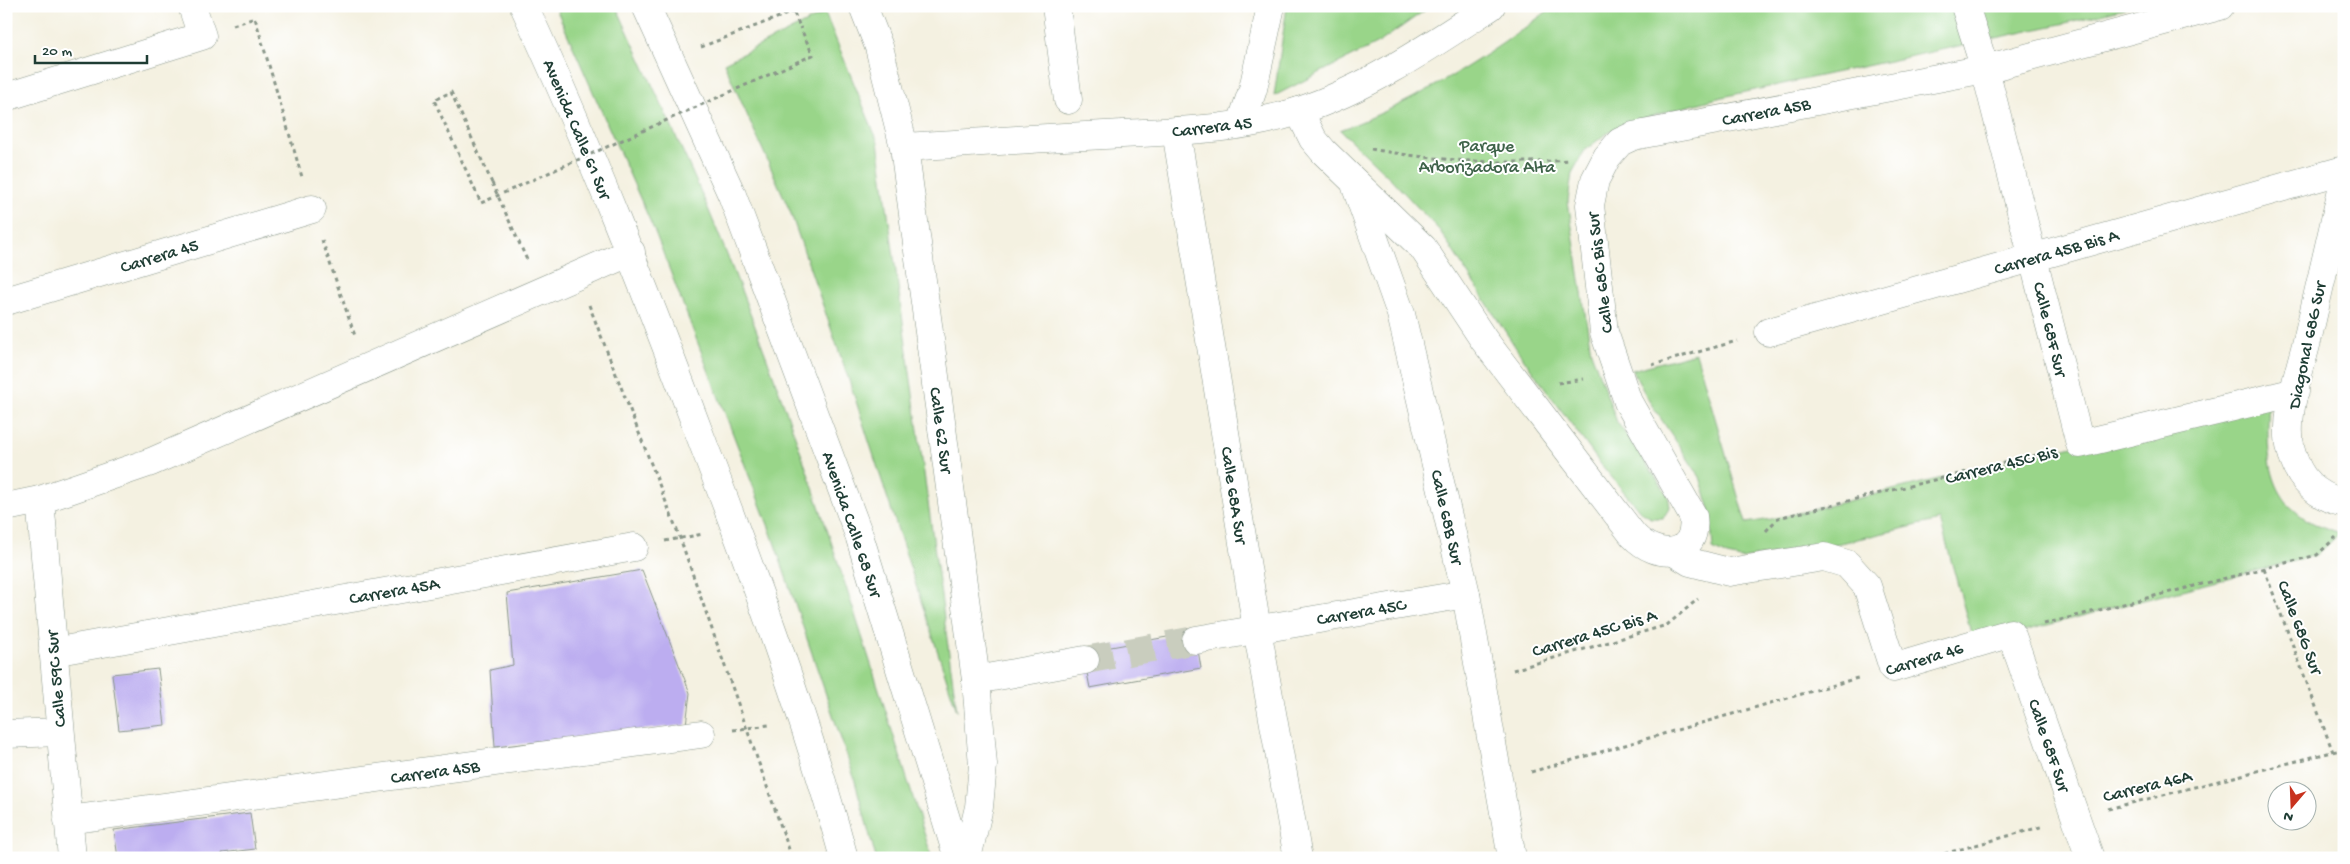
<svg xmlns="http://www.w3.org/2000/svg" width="2350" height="864" viewBox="0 0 2350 864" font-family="'Gochi Hand',sans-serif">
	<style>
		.green { fill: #99d589; stroke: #5c895e }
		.building { fill: #bcadf0 }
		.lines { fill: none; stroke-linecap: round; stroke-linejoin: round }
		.minor-tunnel { stroke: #c9cdbe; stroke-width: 28; stroke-dasharray: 28 14; stroke-linecap: butt }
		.minor-casing { stroke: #8a978a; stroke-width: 29 }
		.major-casing { stroke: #8a978a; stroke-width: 29 }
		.path { stroke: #8a978a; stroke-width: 3; stroke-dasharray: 4 4; stroke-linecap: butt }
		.minor { stroke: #fff; stroke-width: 28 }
		.major { stroke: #fff; stroke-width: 28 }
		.path-bridge { stroke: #8a978a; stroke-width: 3; stroke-dasharray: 4 4; stroke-linecap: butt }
		.labels { text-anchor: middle; stroke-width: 4; stroke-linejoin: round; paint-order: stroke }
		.street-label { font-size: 18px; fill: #1f3d34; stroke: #fff }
		.park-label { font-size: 18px; fill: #3e6349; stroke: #fff }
	</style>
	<rect width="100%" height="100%" fill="#fff"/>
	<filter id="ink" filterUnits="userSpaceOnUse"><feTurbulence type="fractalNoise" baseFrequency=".02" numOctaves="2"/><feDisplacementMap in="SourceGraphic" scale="10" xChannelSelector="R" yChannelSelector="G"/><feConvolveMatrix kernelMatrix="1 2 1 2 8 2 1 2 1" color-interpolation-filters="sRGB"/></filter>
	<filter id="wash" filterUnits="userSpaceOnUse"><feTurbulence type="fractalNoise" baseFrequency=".0096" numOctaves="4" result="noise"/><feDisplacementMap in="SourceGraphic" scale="20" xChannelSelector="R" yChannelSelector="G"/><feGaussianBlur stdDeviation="1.12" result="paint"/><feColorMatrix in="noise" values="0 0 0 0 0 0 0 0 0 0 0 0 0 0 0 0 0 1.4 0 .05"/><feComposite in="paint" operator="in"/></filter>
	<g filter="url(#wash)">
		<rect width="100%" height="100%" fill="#f4f1e1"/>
		<g class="green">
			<path d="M555,6h61c30,66 62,133 91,200 89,212 156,433 225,652h-56l-23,-84 -83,-244 -115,-298z"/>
			<path d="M1287,6h144l-51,36 -106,54z"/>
			<path d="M1554,6h578l-62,16 -352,76 -88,24 -24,12 -21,16 -13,23 -4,28 23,151 26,70 51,73 2,12 -7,11h-12l-11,-7 -41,-49 -81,-111 -78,-120 -49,-52 -51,-49c77,-28 149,-74 214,-124z"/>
			<path d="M825,13l53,129 79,569 -106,-325 -61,-175 -66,-148z"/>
			<path d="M1696,353l50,170 32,-5 491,-120c-2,48 -6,101 46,126 8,3 17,6 25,9l-23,22 -343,89 -34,-124 -117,27 -82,12 -14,-3 -14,-7 -3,-39 -10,-33 -51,-76 -17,-31z"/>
		</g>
		<g id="blocks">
			<g class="building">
				<path d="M642,570l48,123 -4,32 -191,22 -5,-77 23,-5 -6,-72z"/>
				<path d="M1195,632l6,36 -111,20 -7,-36z"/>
				<path d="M158,669l7,56 -46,5 -7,-56z"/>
				<path d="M250,813l5,36 -33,4 1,5h-105l-4,-28z"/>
			</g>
		</g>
	</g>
	<g filter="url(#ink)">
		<use href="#blocks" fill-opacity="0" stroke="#8a978a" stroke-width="1"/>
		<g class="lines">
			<path class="minor-tunnel" d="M1085,660l111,-20"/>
			<defs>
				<g id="minor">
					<path d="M863,6l16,41 25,100 72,533 7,85 -4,42 -12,51"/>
					<path d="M1056,6l12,94"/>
					<path d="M1965,6l20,63 95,375 215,-52"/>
					<path d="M6,97l196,-61 -10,-30"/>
					<path d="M1299,111l14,28 11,13 99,96 61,92 149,195c24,26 66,23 60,-19l-65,-114 -24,-70 -14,-127 5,-25 12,-23 13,-15 13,-6 352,-67 235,-63"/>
					<path d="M1241,124l12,-35 18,-83"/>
					<path d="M1176,131l81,498 41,229"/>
					<path d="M904,147c67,-4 134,-9 200,-12 65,-4 133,-4 195,-24 70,-23 131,-65 192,-105"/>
					<path d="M2344,181c-13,54 -25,107 -37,160 -8,32 -24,78 -16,109 7,29 24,46 53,53"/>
					<path d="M1356,187l45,127 65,280 46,264"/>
					<path d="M6,301l306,-92"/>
					<path d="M1769,332l575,-162"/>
					<path d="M40,500l32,358"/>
					<path d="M6,507l34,-7 111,-38 480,-210"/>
					<path d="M1674,552l16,10 39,10 95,-15 23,7 20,22 26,82 118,-35 79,225"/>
					<path d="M1196,640l270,-46"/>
					<path d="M53,652l581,-105"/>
					<path d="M976,680l109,-20"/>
					<path d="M6,734l54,-2"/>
					<path d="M68,820l633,-86"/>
				</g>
				<g id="major">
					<path d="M524,6c66,142 122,286 177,432 53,138 104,277 143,420"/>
					<path d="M646,6l86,189 127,340 99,323"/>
				</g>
			</defs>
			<use href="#minor" class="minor-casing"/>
			<use href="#major" class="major-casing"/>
			<g class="path">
				<path d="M791,6l9,21"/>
				<path d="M233,25l22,-7 47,159"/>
				<path d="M701,47l107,-41"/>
				<path d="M1371,149c65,12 132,16 198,11"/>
				<path d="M492,183l35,77"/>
				<path d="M322,240l33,96"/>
				<path d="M589,305l91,233 112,320"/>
				<path d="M1652,365l85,-24"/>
				<path d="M1558,383l26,-4"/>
				<path d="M1766,531l12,-13 271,-66"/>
				<path d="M665,541l38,-7"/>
				<path d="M2264,569l69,183"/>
				<path d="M2044,624l273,-69 19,-18"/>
				<path d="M1513,670l154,-45 31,-26"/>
				<path d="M733,730l36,-5"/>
				<path d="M1531,772l330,-95"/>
				<path d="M2108,809l236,-60"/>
				<path d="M1929,858l115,-32"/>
			</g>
			<use href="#minor" class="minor"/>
			<use href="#major" class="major"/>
			<path class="path-bridge" d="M492,183l-41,-91 -17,8 47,103 332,-148 -13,-28"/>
		</g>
	</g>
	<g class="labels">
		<g class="street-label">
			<text transform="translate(1766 111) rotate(-11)" y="6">Carrera 45B</text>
			<text transform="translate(1212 126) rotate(-7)" y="6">Carrera 45</text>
			<text transform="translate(578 129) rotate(67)" y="6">Avenida Calle 61 Sur</text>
			<text transform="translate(2056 251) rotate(-16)" y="6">Carrera 45B Bis A</text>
			<text transform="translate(159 255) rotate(-17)" y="6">Carrera 45</text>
			<text transform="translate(1599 273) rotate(-97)" y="6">Calle 68C Bis Sur</text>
			<text transform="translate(2051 329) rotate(76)" y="6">Calle 68F Sur</text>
			<text transform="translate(2306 345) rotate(-78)" y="6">Diagonal 68G Sur</text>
			<text transform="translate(942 430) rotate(82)" y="6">Calle 62 Sur</text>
			<text transform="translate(2001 464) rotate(-14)" y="6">Carrera 45C Bis</text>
			<text transform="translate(1235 495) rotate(81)" y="6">Calle 68A Sur</text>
			<text transform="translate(1448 517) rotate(77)" y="6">Calle 68B Sur</text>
			<text transform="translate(853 524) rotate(71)" y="6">Avenida Calle 68 Sur</text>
			<text transform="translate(394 590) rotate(-10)" y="6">Carrera 45A</text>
			<text transform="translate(1361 611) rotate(-10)" y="6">Carrera 45C</text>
			<text transform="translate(2301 627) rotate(69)" y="6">Calle 68G Sur</text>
			<text transform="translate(1594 632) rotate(-17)" y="6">Carrera 45C Bis A</text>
			<text transform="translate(1924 658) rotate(-17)" y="6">Carrera 46</text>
			<text transform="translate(55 679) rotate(-95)" y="6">Calle 59C Sur</text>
			<text transform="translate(2050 745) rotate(71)" y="6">Calle 68F Sur</text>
			<text transform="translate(435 771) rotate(-8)" y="6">Carrera 45B</text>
			<text transform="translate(2147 785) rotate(-14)" y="6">Carrera 46A</text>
		</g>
		<g class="park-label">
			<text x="1487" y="151">Parque<tspan x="1487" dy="21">Arborizadora Alta</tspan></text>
		</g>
	</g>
	<rect width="2350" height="864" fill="none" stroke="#fff" stroke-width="25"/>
	<g transform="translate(2292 806) rotate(199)"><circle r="24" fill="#ffffff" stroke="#a5b1ae"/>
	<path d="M0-4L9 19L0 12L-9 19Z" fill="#c8321e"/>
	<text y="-8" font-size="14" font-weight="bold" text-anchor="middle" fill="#1f3d34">N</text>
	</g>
	<path d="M35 55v8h112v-8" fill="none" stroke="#1f3d34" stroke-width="2.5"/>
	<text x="42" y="55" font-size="15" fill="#1f3d34" stroke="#ffffff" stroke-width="4" paint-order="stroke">20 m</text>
</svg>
